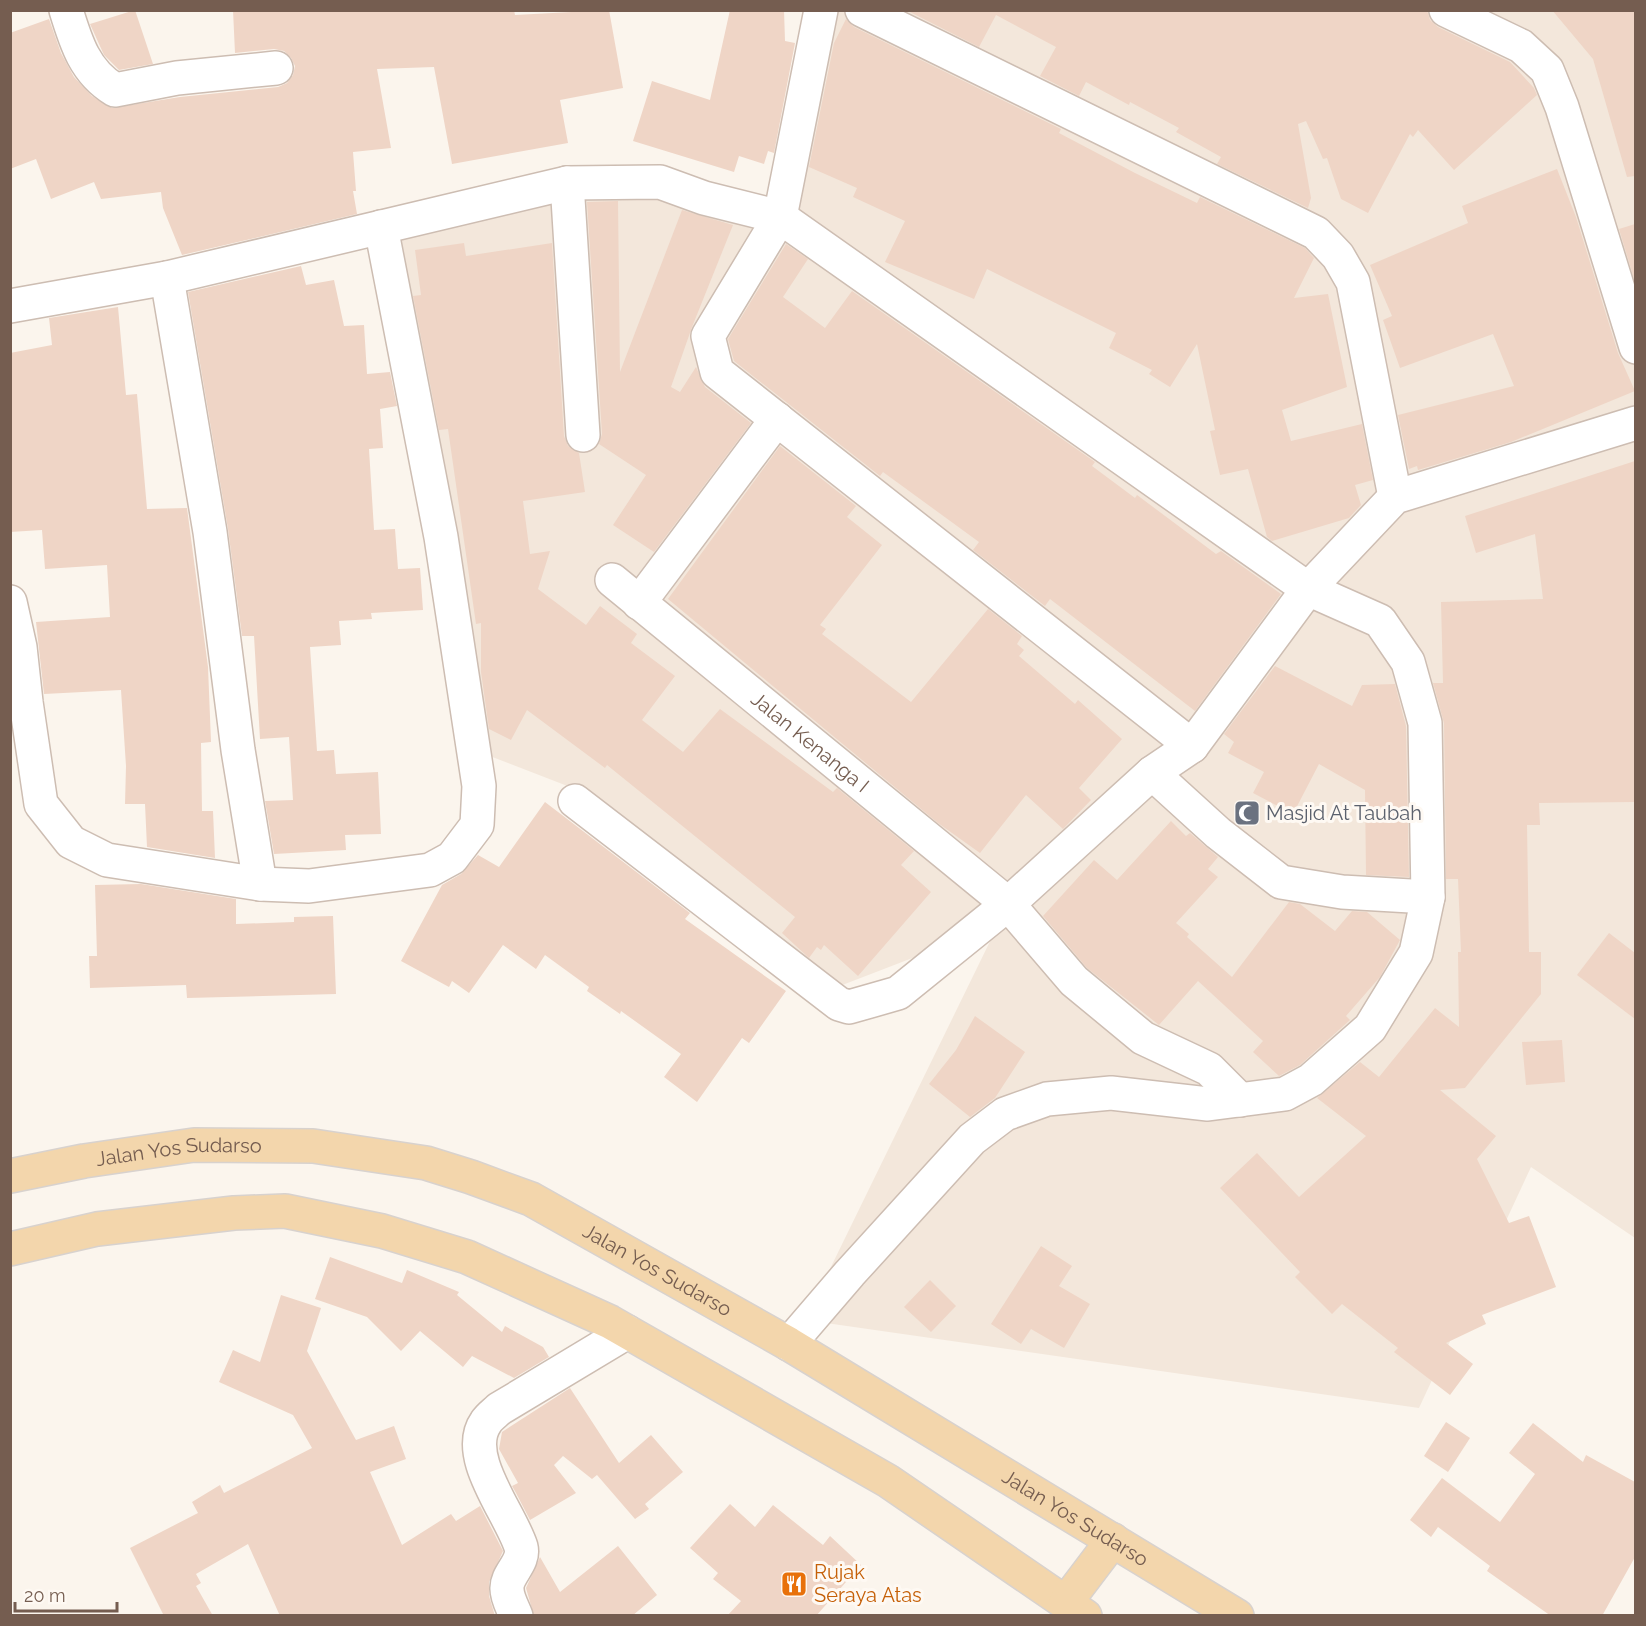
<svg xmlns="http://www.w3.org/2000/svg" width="1646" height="1626" viewBox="0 0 1646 1626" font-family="Raleway,sans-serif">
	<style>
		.residential { fill: #f3e7db }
		.building { fill: #efd5c6 }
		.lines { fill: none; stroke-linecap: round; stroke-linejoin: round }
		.street-casing { stroke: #cdbdb2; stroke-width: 36 }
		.primary-casing { stroke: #d8d2ce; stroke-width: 36 }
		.street { stroke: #fff; stroke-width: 33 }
		.primary { stroke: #f3d6ac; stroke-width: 33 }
		.labels { text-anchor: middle; stroke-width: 6; stroke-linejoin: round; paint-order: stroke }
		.street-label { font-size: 20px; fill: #755d50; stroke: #fef9f3 }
		.worship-label { font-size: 20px; fill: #5b616d; stroke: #fef9f3; text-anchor: start }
		.food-label { font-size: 20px; fill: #c56008; stroke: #fef9f3; text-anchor: start }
	</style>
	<rect width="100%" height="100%" fill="#fbf5ed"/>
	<path class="residential" d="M818,11h817v1227l-104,-71 -112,241 -614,-88 193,-395 -166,64 -262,-202 -88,-34 -99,-515 182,-63 212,32z"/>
	<g class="building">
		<path d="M135,10l18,54 -34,6 -15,-15 -14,-31z"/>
		<path d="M233,10h281l1,5 94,-5 14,78 -63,12 8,43 -116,21 -18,-97 -57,2 14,79 -38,4 3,39h-3l4,23 -175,41 -19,-47 -2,-16 -60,7 -7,-17 -43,17 -15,-40 -26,10v-136l39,-14 12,34 13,24 18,19 20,12 68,-11 98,-10 9,-4 6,-8 2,-9 -4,-8 -7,-7 -10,-2 -39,4z"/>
		<path d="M730,10h54l1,31 10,2 -21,110 -6,-2 -4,13 -25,-8 -5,16 -101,-31 19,-60 58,19z"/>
		<path d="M906,10h521l3,10 8,7 72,35 24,26 3,7 -83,75 -36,-40 -5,7 -3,-3 -42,79 -27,-14 -14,-41 -4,1 -17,-38 -8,3 13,74 -3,10 -91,-44 4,-7 -45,-25 3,-4 -49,-26 -1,3 -43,-23 -7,14 -39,-20 16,-29 -60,-32 -17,32z"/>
		<path d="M1552,10h83v166l-8,1 -34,-118z"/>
		<path d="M846,19l8,8 207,102 -2,4 76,40 62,30 3,-6 105,51 9,10 -20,40 34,-4 19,93 -65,23 9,31 71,-17 11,56 -18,5 6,20 -12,13 -77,23 -5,-4 -19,-68 -28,6 -10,-44 5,-1 -18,-86 -27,43 -21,-13 3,-4 -43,-22 7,-15 -129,-64 -13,30 -89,-37 20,-41 -52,-24 4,-9 -48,-21 25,-124z"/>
		<path d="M1557,169l19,48 42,136 17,38 -124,51 -93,28 -1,-4 -8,3 -11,-54 116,-29 -21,-52 -93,34 -17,-48 9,-4 -22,-51 98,-42 -6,-17z"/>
		<path d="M618,201l2,171 62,-162 51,15 -41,102 -21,60 9,5 16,-25 9,20 46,36 -97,129 -41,-27 33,-50 -47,-31 3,-10 -15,-232z"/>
		<path d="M1635,224v58l-16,-53z"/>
		<path d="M464,243l2,13 86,-13 12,193 4,10 11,7 6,39 -62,9 7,53 20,-3 -12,38 48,36 14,-19 37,28 -6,9 44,33 -33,44 41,32 37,-43 113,83 4,-4 77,63 -13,14 30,27 -73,84 -34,-31 -3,5 -4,-3 -8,11 -27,-25 13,-16 -188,-152 -2,3 -78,-58 -16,30 -22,-11 -8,-57v-49l-5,1 -28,-195 -9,1 -26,-134 8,-1 -6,-45z"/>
		<path d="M786,244l22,15 -25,38 42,31 27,-37 243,171 -3,4 43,32 2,-3 79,59 5,-3 60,43 -86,117 -145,-112 -5,7 -72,-56 6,-8 -96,-70 -3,4 -146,-115 -6,-22z"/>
		<path d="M301,266l5,19 28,-5 10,46 20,-1 3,49 23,-2 7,34 -17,3 3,39 -14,1 5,81 21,-1 3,40 22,-1 3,42 -52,3 1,6 -33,2 2,24 -31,2 7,104 17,-1 2,24 42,-2 3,62 -36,1 1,15 -72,4 -9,-53 28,-1 -4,-63 -29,2 -6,-103h-12l-14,-107 -40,-237z"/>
		<path d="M118,307l8,88 11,-1 10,115 40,-1 21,159 3,75 -10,1 1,68h11l2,47 -68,-11 -2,-43h-20l1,-38 -5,-76 -77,4 -8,-72 74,-5 -3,-52 -62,4 -3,-39 -32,2v-179l42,-8 -3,-27z"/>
		<path d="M780,446l76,60 -9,11 35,28 -62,80 6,4 -4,5 89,68 77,-93 34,27 -5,8 7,6 -5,6 56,48 3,-4 44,39 -43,49 12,12 -28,29 -37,-34 -46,58 -42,-30 -270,-224z"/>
		<path d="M1635,461v341l-96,1 1,22h-13l2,127h12v42l-76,94 -25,2 56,46 -19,23 32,64 20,-7 27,71 -74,28 4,9 -40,19 27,21 -23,31 -56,-43 4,-4 -56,-44 -10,10 -37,-37 5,-5 -80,-84 37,-35 42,44 67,-61 -49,-38 43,-36 19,15 56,-69 24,19 -1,-75h3l-3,-73h-12l-2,-156 -11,-40h10l-2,-81 102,-3 -8,-65 -59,19 -11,-37z"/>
		<path d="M1275,666l77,40 10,-21 33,-1 11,42 3,151 -43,-2 -1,-85 -46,-26 -26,50 -40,-21 11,-21 -36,-19 6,-11 -10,-8z"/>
		<path d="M545,802l145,111 -5,6 101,72 -37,52 -7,-5 -45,64 -33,-25 17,-23 -60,-43 -1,3 -33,-23 2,-4 -44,-32 -9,14 -33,-24 -34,48 -17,-12 -3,6 -48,-26 41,-76 19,-11 17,-19 21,12z"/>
		<path d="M1171,821l15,15 4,-3 28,24 -10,12 10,8 -42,46 13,11 -2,3 45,40 57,-75 11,2 35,27 17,-20 15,1 33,28 -20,37 -34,39 4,4 -50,45 -21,11 -26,-24 10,-11 -65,-60 -39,44 -72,-57 -44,-52 51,-56 23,20z"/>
		<path d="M141,884l95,15v25l58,-2v-5l39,-1 3,78 -149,4 -1,-13 -96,3 -1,-32h8l-2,-71z"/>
		<path d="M1609,933l26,20v66l-58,-44z"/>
		<path d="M975,1016l50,36 -30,46 -25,19 -41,-33 27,-34z"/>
		<path d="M1562,1040l3,42 -39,3 -4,-43z"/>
		<path d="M1041,1246l31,20 -13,20 31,18 -26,44 -33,-19 -10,15 -30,-20z"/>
		<path d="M330,1257l72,26 5,-13 52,22 -2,3 45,37 3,-6 38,21 6,10 -35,21 -42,-22 -9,11 -43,-36 -19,20 -34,-34 -52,-18z"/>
		<path d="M930,1280l26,26 -25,26 -27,-25z"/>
		<path d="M281,1295l40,13 -14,43 49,89 38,-14 12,33 -36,13 32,73 49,-31 5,7 24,-15 23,45 -14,31v14l6,20h-215l-32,-72 -52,30 5,9 -5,3 17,30h-49l-34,-68 68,-35 -6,-11 28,-17 4,8 88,-45 -19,-33 -74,-33 14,-32 27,12z"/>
		<path d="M570,1388l49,75 32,-28 32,37 -38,32 4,5 -14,10 -38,-44 -5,4 -29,-23 -9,9 22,28 -46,27 -14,-27 -4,-7 6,-3 -19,-34 3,-17z"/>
		<path d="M1446,1422l24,16 -22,34 -24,-16z"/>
		<path d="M1533,1423l50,39 3,-7 49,27v75l-33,59h-51l-64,-45 3,-5 -52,-39 -7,10 -21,-17 32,-42 58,44 35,-48 -26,-21z"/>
		<path d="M730,1504l25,23 18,-22 50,40 7,-9 31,29 -45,51h-89l14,-15 -28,-22 5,-6 -28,-25z"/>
		<path d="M618,1546l39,49 -25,21h-98l-8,-28 14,-31 20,35z"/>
	</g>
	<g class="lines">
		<defs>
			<g id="street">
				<path d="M66,10c10,33 19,62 49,80l62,-12 99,-10"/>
				<path d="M821,10l-41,207 -72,119 9,36 475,374"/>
				<path d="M862,10l454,223 22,23 15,26 42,215"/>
				<path d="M1446,10l75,36 26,24 15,37 74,240"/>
				<path d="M567,183l16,252"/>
				<path d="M167,278l43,254 28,218 22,134"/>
				<path d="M10,306l157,-28 400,-95 93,-1 44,16 76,19 528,372 -116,157 -40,27 -144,131 -110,89 -49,14 -10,-3 -264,-203"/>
				<path id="s1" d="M612,580l396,324 66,77 69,57 66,31 31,31"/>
				<path d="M10,602l10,45 6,55 15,102 30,38 36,18 153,24 49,2 121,-16 22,-12 25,-33 2,-39 -38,-249 -60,-310"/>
				<path d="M639,603l138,-184"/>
				<path d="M1152,773l66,60 63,49 61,10 86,5"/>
				<path d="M789,1344l61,-71 122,-134 33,-25 42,-15 64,-6 97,11 77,-10 26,-14 59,-52 46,-75 12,-56 -3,-174 -17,-61 -28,-41 -72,-32 87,-92 241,-74"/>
				<path d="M516,1616c-3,-8 -9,-18 -9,-27 -1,-15 18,-26 14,-42 -10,-33 -59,-91 -35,-125 3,-5 9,-9 13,-13l128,-77"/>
			</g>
			<g id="primary">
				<path id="s2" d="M10,1176l74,-15 110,-16 119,1 113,17 45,14 60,22 258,145 448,272"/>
				<path d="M10,1249l87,-20 137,-16 51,-2 97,20 85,26 143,65 278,159 197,135"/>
				<path d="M1066,1602l47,-62"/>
			</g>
		</defs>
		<use href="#street" class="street-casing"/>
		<use href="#primary" class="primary-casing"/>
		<use href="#street" class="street"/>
		<use href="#primary" class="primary"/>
	</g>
	<defs>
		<symbol id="mosque-square" viewBox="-11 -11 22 22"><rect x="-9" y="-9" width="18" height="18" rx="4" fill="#6b7280" stroke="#fef9f3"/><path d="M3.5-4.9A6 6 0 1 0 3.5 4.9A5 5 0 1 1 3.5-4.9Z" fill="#fff"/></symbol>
		<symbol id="restaurant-square" viewBox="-11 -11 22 22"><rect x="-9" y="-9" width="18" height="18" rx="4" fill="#e8710a" stroke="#fef9f3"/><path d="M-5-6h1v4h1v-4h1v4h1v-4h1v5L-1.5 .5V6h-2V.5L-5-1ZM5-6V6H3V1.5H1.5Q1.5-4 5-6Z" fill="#fff"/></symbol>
	</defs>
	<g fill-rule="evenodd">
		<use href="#mosque-square" x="1232" y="798" width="30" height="30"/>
		<use href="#restaurant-square" x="779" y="1569" width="30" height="30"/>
	</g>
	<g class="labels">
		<g class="street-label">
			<text dy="7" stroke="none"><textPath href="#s1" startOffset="256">Jalan Kenanga I</textPath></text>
			<text dy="7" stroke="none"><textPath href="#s2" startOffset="171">Jalan Yos Sudarso</textPath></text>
			<text dy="7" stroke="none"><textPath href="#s2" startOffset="676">Jalan Yos Sudarso</textPath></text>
			<text dy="7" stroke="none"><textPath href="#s2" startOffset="1162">Jalan Yos Sudarso</textPath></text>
		</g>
		<g class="worship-label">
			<text x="1266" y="820">Masjid At Taubah</text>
		</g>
		<g class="food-label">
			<text x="814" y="1579">Rujak<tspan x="814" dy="23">Seraya Atas</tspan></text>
		</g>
	</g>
	<rect width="1646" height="1626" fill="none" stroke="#755d50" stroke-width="24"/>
	<path d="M15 1602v9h102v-9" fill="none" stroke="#755d50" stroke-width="3"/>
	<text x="24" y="1602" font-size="18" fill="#755d50" stroke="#fef9f3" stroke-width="4.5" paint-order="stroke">20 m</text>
</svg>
